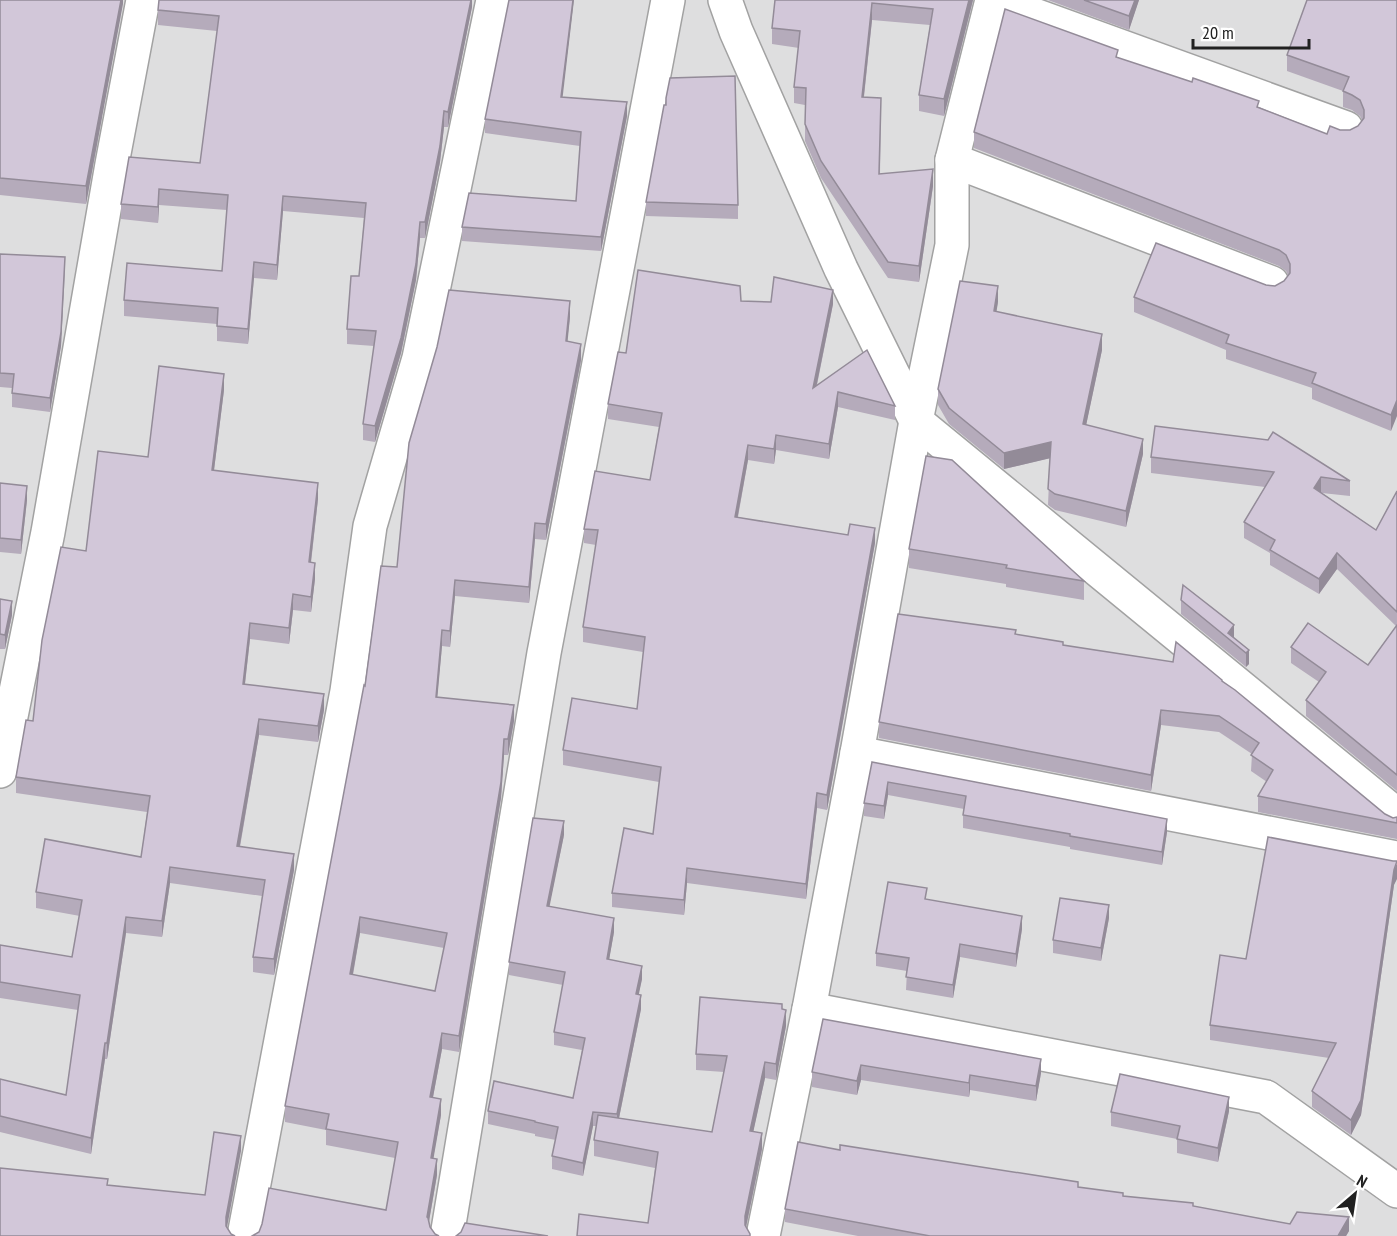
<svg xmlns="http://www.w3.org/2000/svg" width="1397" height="1236" viewBox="0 0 1397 1236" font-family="'PT Sans Narrow',sans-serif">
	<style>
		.residential { fill: #dededf }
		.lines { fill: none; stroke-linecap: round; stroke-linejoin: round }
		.minor-casing { stroke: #a2a2a2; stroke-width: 36 }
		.minor { stroke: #fff; stroke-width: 33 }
		.wall { fill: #b5abbb; fill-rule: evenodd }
		.shaded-wall { fill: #938b98 }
		.building { fill: #d2c7d9; stroke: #938b98; stroke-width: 1.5; fill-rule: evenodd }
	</style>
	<rect width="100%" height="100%" fill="#f0e7f2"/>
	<rect class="residential" x="0" y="0" width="1397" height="1236"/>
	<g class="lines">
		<defs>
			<g id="minor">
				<path d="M725,0l11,31 105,238 75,152 481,394"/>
				<path d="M993,0l353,128"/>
				<path d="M952,160l320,123"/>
				<path d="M857,753l540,105"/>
				<path d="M0,771l48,-239 64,-368 31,-164"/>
				<path d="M809,1009l457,88 131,94"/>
				<path d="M244,1236l103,-545 23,-165 49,-168 74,-358"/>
				<path d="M447,1236l97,-583 124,-653"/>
				<path d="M763,1236l46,-227 48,-256 59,-332 36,-176v-85l40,-160"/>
			</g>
		</defs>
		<use href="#minor" class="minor-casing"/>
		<use href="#minor" class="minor"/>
	</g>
	<g class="wall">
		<path d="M0,0h123l-37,204 -86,-9z"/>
		<path d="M472,0v7l-24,120h-4l-4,35 -15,76h-5l-4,42 -15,73 -26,89 -12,-2v-16l11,-78 -27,-2v-15l12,-53 5,-58 -81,-7 -6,69 -23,-2 -6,66 -31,-3v-17l-93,-8v-16l98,-29 5,-61 -68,-5 -1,18 -37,-4v-15l79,-41 17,-132 -59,-6v-15z"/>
		<path d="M775,0h198l-29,116 -25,-5v-16l11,-70 -58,-5 -8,77 17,17 -1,60 53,12 -14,96 -31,-4 -67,-100 -16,-37v-36l-11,-2v-16l5,-39 -27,-4v-16z"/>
		<path d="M1048,0h91l-10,30z"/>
		<path d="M1397,0l-6,431 -79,-32v-11l-86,-29v-9l-92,-38v-15l132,-12 9,1 9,-5 4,-6 -2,-4 -7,-5 -305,-118v-16l144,-74 141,49 68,27 13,-4h10l8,-4 4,-6 -2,-4 -8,-6 -9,-3v-16l-56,-20v-16z"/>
		<path d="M563,97l64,19 -26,135 -139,-10v-14l114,-26 4,-55 -95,-13v-14z"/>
		<path d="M666,105l72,100v14l-92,-3v-14z"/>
		<path d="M0,254l65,17 -4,75 -11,66 -38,-5v-19l-12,-1z"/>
		<path d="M741,301l92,3 -16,81 78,21v14l-57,-13 -9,52 -53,-9 -2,14 -26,-4 -10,57 137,26 -48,267 -10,-2 -11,91 -119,-16 -3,32 -72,-8v-14l41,-59 6,-52 -96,-17v-15l74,-41 6,-57 -60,-10v-15l13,-82 -12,-2v-14l66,-49 9,-53 -51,-8v-15l18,-51z"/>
		<path d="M998,302l-2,9 106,39 -16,75 57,29 -17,73 -71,-17 -7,-5 2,-47 -46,11 -55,-45 -11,-19v-16z"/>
		<path d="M570,317l-3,25 14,18 -35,180 -11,-1 -6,64 -74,-7 -5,51 -8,-1 -5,51 77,24 -6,34h-4l-3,43 -42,254 -17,-3 -9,48 8,18 -8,43 4,17 -8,46 1,6 5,7 -49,-24 9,-52 -69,-13v-15l-41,-8v-16l80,-420 32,-119zM360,933l84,15 -9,43 -82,-16z"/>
		<path d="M224,390l-10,80 104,29 -7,64 4,16 -4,33 -18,-2 -4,34 -39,-5 -5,45 79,26 -6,32 -59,-7 -19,112 54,23 -20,105 -21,-3v-15l9,-61 -92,-13 -8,54 -36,-4 -19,126h-2l-14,95 -91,-22v-53l66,16 12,-85 -78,-12v-53l72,12 8,-41 -44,-8v-16l105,-35 6,-45 -131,-19v-16l17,-56 53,-170 62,-94z"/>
		<path d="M926,456l158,125v19l-78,-13v-3l-97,-16v-19z"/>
		<path d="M1151,457l199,24v15l-28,-3 54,37 21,-39v300l-91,-75v-16l13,-18 -28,-19v-16l77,18 28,-39 -59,-57 -18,25 -49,-29v-12l-26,-15v-16l21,-35 -114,-14z"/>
		<path d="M0,483l27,17 -6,54 -21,-2z"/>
		<path d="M0,599l12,16 -7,34h-5z"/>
		<path d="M1181,600l68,50v14l-3,3 -65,-53z"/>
		<path d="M1016,634l206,48 163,132 8,4 4,-1v22l-139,-27v-16l9,-14 -16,-11 1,-17 -33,-22 -58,-7 -10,66 -272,-53v-16z"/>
		<path d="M872,762l295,70 -5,33 -92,-16v-2l-107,-19v-13l1,-6 -76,-14 -4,24 -20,-3v-13z"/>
		<path d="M564,835l-15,71 65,26 -5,27 33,20 -4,16 3,14 -22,109 93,14 12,-60 -28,-2v-16l86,-45 4,17 -10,54 -11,-2 -12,54 9,17 -16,78 -98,-4 7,-55 -61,-12v-16l2,-14h-3l-10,50 -31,-7v-13l4,-16 -21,-4v-2l-47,-10v-13l85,-13 9,-48 -28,-5v-13l9,-47 -54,-10v-13z"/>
		<path d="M1394,885l-33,230 -10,20 -39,-28v-16l17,-33 -119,-18v-15l36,-66z"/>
		<path d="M927,900l95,29 -6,38 -56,-10 -7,41 -47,-8 1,-19 -31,-5v-13z"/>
		<path d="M1109,918l-8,43 -48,-8v-13z"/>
		<path d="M823,1019l218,54 -5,28 -66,-11 -1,7 -108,-17 -4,15 -45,-8v-15z"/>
		<path d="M1229,1111l-11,51 -41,-9v-14l-66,-13v-14z"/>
		<path d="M840,1150l238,37 45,9 70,10 97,18 59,7 -3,5h-488l-73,-14v-13z"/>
	</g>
	<g class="shaded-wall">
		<path d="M121,0h2v4l-37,200v-18z"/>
		<path d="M471,0h1v7l-24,120v-15z"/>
		<path d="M573,0h1l-13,111v-14z"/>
		<path d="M969,0h4l-29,116v-17z"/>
		<path d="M1135,0h4l-10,30v-14z"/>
		<path d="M872,3v17l-10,93v-16z"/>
		<path d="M627,102v14l-26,135v-14z"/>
		<path d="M444,111v16l-4,35 -15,76v-16z"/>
		<path d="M933,169v17l-14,96v-16z"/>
		<path d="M159,189v16l-1,18v-16z"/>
		<path d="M283,196v15l-6,69v-15z"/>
		<path d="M420,222v16l-4,42 -15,73 -26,89v-16z"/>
		<path d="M65,257l-4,89 -11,66v-14z"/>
		<path d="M254,262v16l-6,66v-15z"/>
		<path d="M998,286v16l-4,25v-16z"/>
		<path d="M833,290v14l-20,99v-15z"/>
		<path d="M570,301v16l-4,40v-16z"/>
		<path d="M1102,334v16l-19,90v-16z"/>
		<path d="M581,344v16l-35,180v-16z"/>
		<path d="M224,374v16l-12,96v-16z"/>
		<path d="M838,392v15l-9,52v-15z"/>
		<path d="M1397,400v16l-6,15v-16z"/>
		<path d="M776,435v15l-2,14v-15z"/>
		<path d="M1143,439v15l-17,73v-16z"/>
		<path d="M1051,442v16l-47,11v-16z"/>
		<path d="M748,445v15l-13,71v-14z"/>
		<path d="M1321,477v16l-7,-5z"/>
		<path d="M318,483v16l-9,79v-16z"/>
		<path d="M27,486v14l-6,54v-14z"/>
		<path d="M535,523v16l-6,64v-16z"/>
		<path d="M875,528v15l-48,267v-15z"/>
		<path d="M1337,553v16l-18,25v-15z"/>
		<path d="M315,563v16l-4,33v-15z"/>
		<path d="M455,580v16l-5,51v-16z"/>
		<path d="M293,594v16l-4,34v-16z"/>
		<path d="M12,601v14l-7,34v-14z"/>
		<path d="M250,623v16l-7,61v-16z"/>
		<path d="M1234,625v15l-6,-7z"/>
		<path d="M442,630v16l-6,67v-16z"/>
		<path d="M1249,650v14l-3,3v-14z"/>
		<path d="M324,694v16l-6,32v-16z"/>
		<path d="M514,705v16l-6,34v-16z"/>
		<path d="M1161,710v15l-10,66v-16z"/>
		<path d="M259,719v16l-22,127v-16z"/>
		<path d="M504,739v16l-3,43 -42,254v-16z"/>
		<path d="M888,782v13l-4,24v-13z"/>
		<path d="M817,793v15l-11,91v-15z"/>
		<path d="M1167,819v13l-5,33v-13z"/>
		<path d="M564,821v14l-17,84v-13z"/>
		<path d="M294,854v16l-20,105v-16z"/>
		<path d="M1397,863v16l-3,6 -33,230 -10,20v-15l43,-250z"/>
		<path d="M170,867v16l-8,54v-16z"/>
		<path d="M687,868v15l-3,32v-15z"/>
		<path d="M1109,905v13l-8,43v-13z"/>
		<path d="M1022,916v13l-6,38v-13z"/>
		<path d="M126,917v16l-19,126v-16z"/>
		<path d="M360,917v16l-10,57v-16z"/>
		<path d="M614,918v14l-7,40v-13z"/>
		<path d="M960,944v13l-7,41v-13z"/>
		<path d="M642,966v13l-6,29v-14z"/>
		<path d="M641,995v14l-24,119v-14z"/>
		<path d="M786,1010v16l-10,54v-16z"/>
		<path d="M442,1033v16l-12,64v-16z"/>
		<path d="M105,1043v16l-14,95v-16z"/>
		<path d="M1041,1059v14l-5,28v-15z"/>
		<path d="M765,1062v16l-15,69v-16z"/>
		<path d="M861,1065v15l-4,15v-14z"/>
		<path d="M970,1075v15l-1,7v-14z"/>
		<path d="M1229,1097v14l-11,51v-14z"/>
		<path d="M441,1099v16l-10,58v-15z"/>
		<path d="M593,1112v14l-10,50v-13z"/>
		<path d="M762,1133v16l-17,83v-16z"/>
		<path d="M241,1136v15l-15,82v-16z"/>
		<path d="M437,1159v16l-10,58v-16z"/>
		<path d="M1349,1217v14l-3,5h-8z"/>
	</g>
	<g class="building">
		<path d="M0,0h121l-35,186 -86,-8z"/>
		<path d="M159,0h312l-23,112 -4,-1 -4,35 -15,76h-5l-4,42 -15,74 -26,88 -12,-2 13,-93 -29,-2 4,-53h8l7,-73 -83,-7 -6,69 -23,-3 -6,67 -31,-3 1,-18 -94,-8 3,-37 95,8 6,-76 -69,-6 -1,18 -37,-3 8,-47 71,6 19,-147 -61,-6z"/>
		<path d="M509,0h64l-12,97 66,5 -26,135 -139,-10 7,-34 107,8 5,-69 -96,-13z"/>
		<path d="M775,0h194l-25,99 -25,-4 14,-86 -61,-6 -10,94 19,1 -2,76 54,-5 -14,97 -31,-4 -67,-101 -16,-37 1,-36 -12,-1 6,-56 -28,-3z"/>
		<path d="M1084,0h51l-6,16z"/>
		<path d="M1307,0h90v400l-6,15 -79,-32 4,-10 -90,-30 3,-8 -95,-38 22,-54 110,42 9,1 9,-5 6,-8v-9l-4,-9 -7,-5 -305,-118 31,-123 113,41 -2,7 76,25 1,-4 66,23 -2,6 70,27 3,-8 10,4h10l8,-4 6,-8v-8l-4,-10 -8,-5 -9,-4 6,-14 -62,-22z"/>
		<path d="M735,76l3,129 -92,-3 18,-97h2v-7l4,-20z"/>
		<path d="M0,254l65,3 -4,75 -11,66 -38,-5 2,-19 -14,-1z"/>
		<path d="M638,270l102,16 1,15 30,1 3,-25 59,13 -20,98 54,-38 28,56 -57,-14 -9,52 -53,-9 -2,14 -26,-4 -13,72 113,18 2,-11 25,4 -48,267 -10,-2 -11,91 -119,-16 -3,32 -72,-7 12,-65 29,6 8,-67 -98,-17 9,-52 65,11 8,-72 -62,-10 15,-97 -14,-1 11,-58 55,9 12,-67 -54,-9 10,-52 8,1z"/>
		<path d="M960,281l38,5 -4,25 108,23 -19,90 60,15 -17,72 -71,-17 -7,-5 3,-47 -47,11 -55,-45 -11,-19z"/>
		<path d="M449,290l121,11 -4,40 15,3 -35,180 -11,-1 -6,64 -74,-7 -5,51 -8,-1 -6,67 78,8 -6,34h-4l-3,43 -42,254 -17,-3 -12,64 11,2 -10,59 6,1 -10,58 1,1 2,9 5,7 4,2h-187l7,-4 3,-8 7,-36 117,22 12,-68 -72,-13 3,-15 -44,-8 79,-421 1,1 16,-120 16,1 12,-124 28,-96zM360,917l87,16 -12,58 -85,-17z"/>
		<path d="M159,366l65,8 -12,96 106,13 -9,79 6,1 -4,34 -18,-3 -4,34 -39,-5 -7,61 81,10 -6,32 -59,-7 -22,127 57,8 -20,105 -21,-2 12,-77 -95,-13 -8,54 -36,-4 -19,126h-2l-14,95 -91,-22v-37l66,16 14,-100 -80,-13v-37l72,12 10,-57 -46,-8 9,-53 96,18 9,-61 -134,-19 10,-57 7,1 9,-81 19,-93 25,4 12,-100 50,6z"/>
		<path d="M1155,426l113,14 5,-8 77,49 -29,-4 -7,11 62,42 21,-39v121l-60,-59 -18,26 -49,-29 5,-10 -31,-18 30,-50 -123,-15z"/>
		<path d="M926,456l26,4 132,121 -78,-13 1,-3 -98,-16z"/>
		<path d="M0,483l27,3 -6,54 -21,-2z"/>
		<path d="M1183,585l51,40 -6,8 21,17 -3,3 -65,-53z"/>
		<path d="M0,599l12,2 -7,34 -5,-1z"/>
		<path d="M898,614l118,16 -1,4 48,8v3l110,17 3,-20 46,38v1l13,9 150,124 8,4 4,-1v6l-139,-27 15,-26 -22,-15 8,-12 -40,-27 -58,-6 -10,65 -272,-53z"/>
		<path d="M1308,623l60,42 29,-40v150l-91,-75 20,-28 -35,-25z"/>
		<path d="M872,762l295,57 -5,33 -92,-16v-2l-107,-19 3,-19 -78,-14 -4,24 -20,-3z"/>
		<path d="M533,818l31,3 -17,85 67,12 -7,41 35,7 -6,28 5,1 -24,119 -24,-2 -10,51 -31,-7 6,-29 -23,-5v-1l-47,-10 6,-30 79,17 12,-60 -31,-6 11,-60 -56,-10z"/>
		<path d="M1268,837l125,24h4l-3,9 -33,230 -10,20 -39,-29 24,-48 -126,-18 10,-70 26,4z"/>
		<path d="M888,882l39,6 -2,11 97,17 -6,38 -56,-10 -7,41 -47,-8 3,-19 -33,-5z"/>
		<path d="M1060,898l49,7 -8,43 -48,-8z"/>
		<path d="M700,997l82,7v5l4,1 -10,54 -11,-2 -15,69 12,2 -17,83v9l5,9v2h-173l2,-22 69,9 10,-71 -64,-12 4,-25 114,17 15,-76 -31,-2z"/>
		<path d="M823,1019l218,40 -5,27 -66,-11 -1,8 -108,-18 -4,16 -45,-9z"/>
		<path d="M1120,1074l109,23 -11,51 -41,-9 3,-13 -69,-14z"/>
		<path d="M214,1132l27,4 -15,81v9l5,8 4,2h-235v-68l108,11 -1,6 98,10z"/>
		<path d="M798,1142l42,8v-5l238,37v5l45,6v3l70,7v3l97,18 7,-12 52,5 -11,19h-408l-145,-27z"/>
		<path d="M465,1223l83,13h-92l5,-4z"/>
	</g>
	<g transform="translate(1355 1194) rotate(29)" stroke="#ffffff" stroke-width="4.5" paint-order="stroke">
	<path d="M0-4.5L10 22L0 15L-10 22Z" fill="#212121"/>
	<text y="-9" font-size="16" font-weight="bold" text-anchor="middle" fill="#212121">N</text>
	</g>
	<path d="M1193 39v9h116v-9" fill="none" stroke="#212121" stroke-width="3"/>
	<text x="1202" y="39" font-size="18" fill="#212121" stroke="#ffffff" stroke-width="4.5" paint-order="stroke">20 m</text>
</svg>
